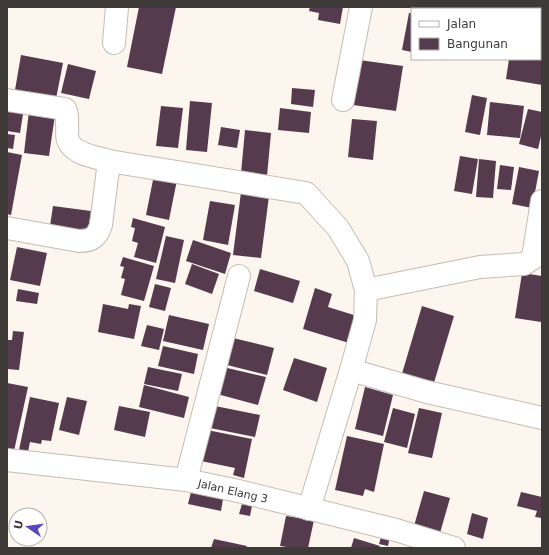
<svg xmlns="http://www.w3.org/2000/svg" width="549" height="555" viewBox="0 0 549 555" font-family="'DejaVu Sans',sans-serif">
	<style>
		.building { fill: #563b4e }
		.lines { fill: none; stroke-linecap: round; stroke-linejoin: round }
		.minor-casing { stroke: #c4bdb6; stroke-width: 24 }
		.minor { stroke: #fff; stroke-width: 22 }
		.labels { text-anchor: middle; stroke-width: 4; stroke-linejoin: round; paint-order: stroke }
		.street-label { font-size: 11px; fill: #3d3a38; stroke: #fff }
	</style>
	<rect width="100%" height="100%" fill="#fcf6ee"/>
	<g class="building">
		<path d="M139,7h37l-14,67 -35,-7z"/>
		<path d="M310,7h33l-3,17 -22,-4 1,-7 -10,-2z"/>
		<path d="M501,7h41l-1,22 -1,-20h-40z"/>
		<path d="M409,13h3v39l-10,-2z"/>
		<path d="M21,55l42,8 -8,41 -40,-14z"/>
		<path d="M540,58h2v27l-36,-6 3,-20z"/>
		<path d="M359,60l44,6 -7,45 -43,-6z"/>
		<path d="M68,64l28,7 -7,28 -28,-6z"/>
		<path d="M292,88l23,2 -2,17 -22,-3z"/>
		<path d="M472,95l15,3 -7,37 -15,-3z"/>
		<path d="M190,101l22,2 -5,49 -21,-2z"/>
		<path d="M490,102l34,4 -4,32 -33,-3z"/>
		<path d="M7,106l17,2 -4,25 -13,-2z"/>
		<path d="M161,106l22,2 -5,40 -22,-2z"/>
		<path d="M280,108l31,4 -2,21 -31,-3z"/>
		<path d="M528,109l14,3v20l-4,17 -19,-5z"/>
		<path d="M29,111l26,4 -6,41 -25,-3z"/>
		<path d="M352,119l25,2 -4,39 -25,-3z"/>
		<path d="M221,127l19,3 -3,18 -19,-3z"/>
		<path d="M245,130l26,3 -4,43 -26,-3z"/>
		<path d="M7,134l8,1 -2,14 -6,-1z"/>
		<path d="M7,152l15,3 -11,60 -4,-1z"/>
		<path d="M460,156l18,3 -6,35 -18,-3z"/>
		<path d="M479,159l17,2 -3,37 -17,-1z"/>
		<path d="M500,165l14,2 -3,23 -14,-1z"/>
		<path d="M519,167l20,4 -7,37 -20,-4z"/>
		<path d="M154,175l23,5 -8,40 -23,-5z"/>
		<path d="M241,192l28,4 -8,62 -28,-3z"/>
		<path d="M210,201l25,4 -7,40 -25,-5z"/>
		<path d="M53,206l38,5 -3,20 -38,-5z"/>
		<path d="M133,218l32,9 -9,36 -22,-6 4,-14 -6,-2 3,-13 -4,-1z"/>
		<path d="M166,236l18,4 -9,43 -19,-4z"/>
		<path d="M193,240l38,13 -6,21 -39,-13z"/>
		<path d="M17,247l30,6 -7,33 -30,-6z"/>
		<path d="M123,257l31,9 -10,35 -23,-6 4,-16 -4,-1 3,-11 -4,-1z"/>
		<path d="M192,264l27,10 -7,20 -27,-10z"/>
		<path d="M260,269l40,12 -7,22 -39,-12z"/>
		<path d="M522,273l20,3 -1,46 -26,-4z"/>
		<path d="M155,284l16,4 -6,23 -16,-4z"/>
		<path d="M315,288l17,6 -4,13 29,9 -8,27 -46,-14z"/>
		<path d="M18,289l21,4 -2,11 -21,-3z"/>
		<path d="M103,304l25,5 1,-5 12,2 -7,33 -36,-7z"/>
		<path d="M422,306l32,10 -21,70 -32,-9z"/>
		<path d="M169,315l40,9 -6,26 -40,-9z"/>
		<path d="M147,325l17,4 -5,21 -18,-4z"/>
		<path d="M13,331l11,1 -5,38 -12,-1v-29h5z"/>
		<path d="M233,338l41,10 -7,27 -40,-10z"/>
		<path d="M163,346l35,8 -4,20 -36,-8z"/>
		<path d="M294,358l33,10 -10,34 -34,-12z"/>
		<path d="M148,367l34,7 -4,17 -34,-7z"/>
		<path d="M223,367l43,10 -8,28 -41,-11z"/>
		<path d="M7,383l21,4 -14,64 -7,-1z"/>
		<path d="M144,385l45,12 -5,21 -45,-11z"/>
		<path d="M365,387l28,8 -10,41 -28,-7z"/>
		<path d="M30,397l29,6 -8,38 -9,-1 -1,4 -11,-2 -2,10 -9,-2z"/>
		<path d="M67,397l20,4 -8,34 -20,-5z"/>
		<path d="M119,406l31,6 -5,25 -31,-7z"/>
		<path d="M215,406l45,9 -5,22 -45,-9z"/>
		<path d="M393,408l22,6 -8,34 -23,-6z"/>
		<path d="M419,408l23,5 -10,45 -24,-5z"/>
		<path d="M207,430l45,9 -8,39 -11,-3 2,-7 -34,-7z"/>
		<path d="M347,436l37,8 -10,48 -9,-3 -2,7 -28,-6z"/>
		<path d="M424,491l26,7 -10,35 -26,-7z"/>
		<path d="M191,492l32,7 -2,12 -33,-7z"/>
		<path d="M521,492l21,5v21l-7,-1 2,-6 -20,-5z"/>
		<path d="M242,504l10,2 -2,10 -11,-2z"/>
		<path d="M472,513l16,5 -5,21 -16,-5z"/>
		<path d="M286,516l28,4 -6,28h-14l-14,-2z"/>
		<path d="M382,534l8,2 -2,10 -9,-2z"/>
		<path d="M354,538l26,8 -1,2h-28z"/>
		<path d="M214,539l33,7 -1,2h-35z"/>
	</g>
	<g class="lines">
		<defs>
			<g id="minor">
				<path d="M114,43l3,-36"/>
				<path d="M7,100l58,9c3,4 2,10 2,15 1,5 -1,12 1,16 5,15 29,17 41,21l197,32 32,35 20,33 8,29 -1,30 -14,50"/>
				<path d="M343,100l18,-93"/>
				<path d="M7,228l72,13c13,0 18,-4 22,-16l8,-64"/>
				<path d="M366,290l114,-23 44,-3 8,-5 2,-8 8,-50"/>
				<path d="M7,460l179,20 48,10 162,40 58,18"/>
				<path d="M186,480l53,-204"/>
				<path d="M309,509l42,-139 76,22 115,26"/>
			</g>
		</defs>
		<use href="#minor" class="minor-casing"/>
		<use href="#minor" class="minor"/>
	</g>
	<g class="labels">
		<g class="street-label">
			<text transform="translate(233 491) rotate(13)" y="4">Jalan Elang 3</text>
		</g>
	</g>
	<rect width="549" height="555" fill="none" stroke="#3d3a38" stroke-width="16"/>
	<rect x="411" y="8" width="130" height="52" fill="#ffffff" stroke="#b1b0af"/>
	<rect x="419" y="21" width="20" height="6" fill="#ffffff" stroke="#b1b0af"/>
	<text x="447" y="28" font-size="12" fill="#3d3a38">Jalan</text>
	<rect x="419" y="38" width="20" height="12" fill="#563b4e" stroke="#b1b0af"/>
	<text x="447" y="48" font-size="12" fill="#3d3a38">Bangunan</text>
	<g transform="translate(28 527) rotate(283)"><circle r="19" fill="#ffffff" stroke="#b1b0af"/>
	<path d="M0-3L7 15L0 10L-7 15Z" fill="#5746be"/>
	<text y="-6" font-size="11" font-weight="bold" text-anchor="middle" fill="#3d3a38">U</text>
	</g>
</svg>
